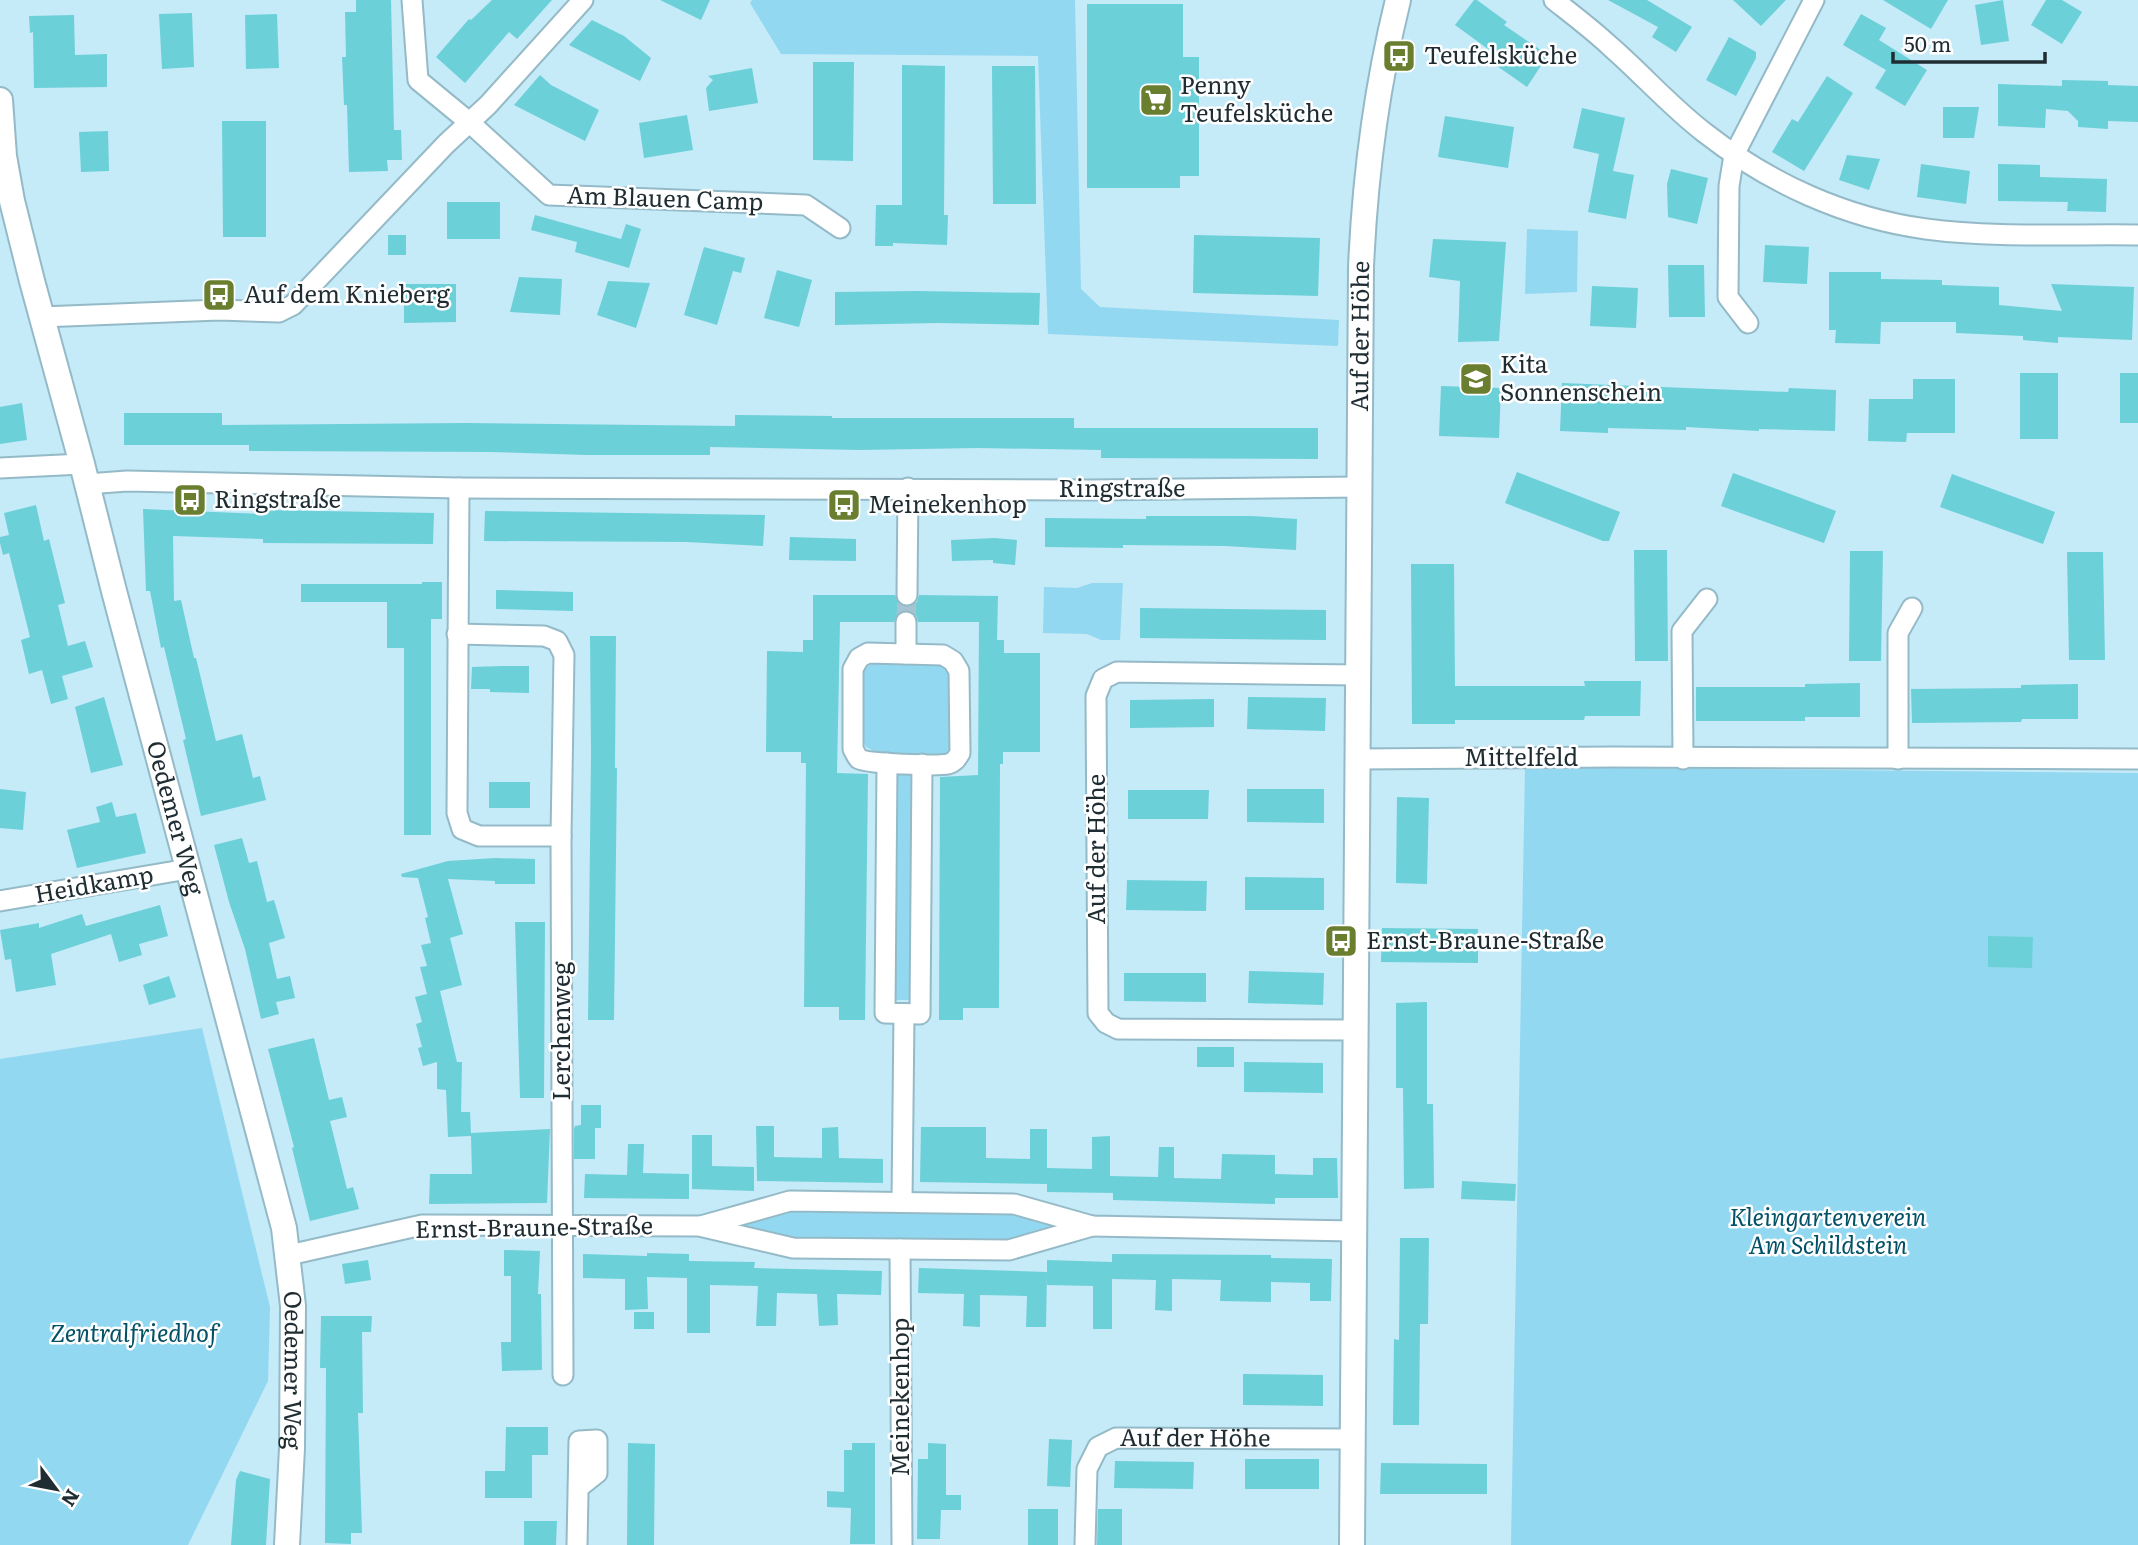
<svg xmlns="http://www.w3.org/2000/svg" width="2138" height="1545" viewBox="0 0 2138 1545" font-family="Literata,serif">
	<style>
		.green { fill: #93d8f1 }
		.building { fill: #6cd0d8 }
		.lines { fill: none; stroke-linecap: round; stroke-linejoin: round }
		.minor-tunnel { stroke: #a4c4d1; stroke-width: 19; stroke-dasharray: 19 10; stroke-linecap: butt }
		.minor-casing { stroke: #95bac7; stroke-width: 23 }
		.tertiary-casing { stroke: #95bac7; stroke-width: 28 }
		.minor { stroke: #fff; stroke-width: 19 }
		.tertiary { stroke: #fff; stroke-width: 24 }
		.labels { text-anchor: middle; stroke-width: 5; stroke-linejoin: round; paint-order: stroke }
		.poi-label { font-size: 24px; fill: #1f2d33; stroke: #fff; text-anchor: start }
		.street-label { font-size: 24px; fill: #1f2d33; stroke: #fff }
		.park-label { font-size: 24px; font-style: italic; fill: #035166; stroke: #fff }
	</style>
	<rect width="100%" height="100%" fill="#c5eaf8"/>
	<g class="green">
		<path d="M752,0h323l6,289 19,18 239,13 -1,26 -290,-12 -10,-278 -257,-2 -31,-51z"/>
		<path d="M1527,229l51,2 -1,61 -52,2z"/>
		<path d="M1092,583h31l-3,57h-19l-14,-6 -44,-1 1,-46 33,1z"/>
		<path d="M874,662c17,0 59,-3 72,6 14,9 5,64 4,81l-8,7 -62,-2 -14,-7 -7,-14v-51l5,-12z"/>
		<path d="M1525,767l613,6v772h-627z"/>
		<path d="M892,769h26l-2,231h-25z"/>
		<path d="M202,1028l68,279 -2,74 -80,164h-188v-486z"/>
		<path d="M790,1207l223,3 59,17 -67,17 -210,-1 -75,-17z"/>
	</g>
	<g class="building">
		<path d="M356,0h35l3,130h7l1,30h-15l1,11 -39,1 -2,-67h-3l-2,-48h4l-1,-45h11z"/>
		<path d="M492,0h60l-35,39 -8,-7 -44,51 -29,-26 33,-38 2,1z"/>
		<path d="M660,0h50l-9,20z"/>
		<path d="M1474,0h3l30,22 -3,3 44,30 -21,32 -33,-23 5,-7 -44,-32z"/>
		<path d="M1608,0h39l45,27 -16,25 -24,-15 6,-10z"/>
		<path d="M1733,0h53l-25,26z"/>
		<path d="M1883,0h65l-17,29z"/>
		<path d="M2003,0l6,41 -28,4 -6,-40z"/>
		<path d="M2046,0h16l20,12 -20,32 -31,-19z"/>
		<path d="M1087,4h96v53h16v119h-19v12h-93z"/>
		<path d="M192,13l2,54 -32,2 -3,-55z"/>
		<path d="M277,14l2,54 -33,1 -1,-54z"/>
		<path d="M1861,14l25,14 -7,12 48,30 -22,36 -30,-18 11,-18 -43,-25z"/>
		<path d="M74,15l1,40 32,-1v33l-73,1 -1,-56 -3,1 -1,-17z"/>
		<path d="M592,20l32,16 27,22 -11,23 -71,-36z"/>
		<path d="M1729,37l27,15v6l-20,38 -30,-16z"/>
		<path d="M813,62h41l-1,99 -40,-1z"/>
		<path d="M902,65l43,1 -1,149h4l-1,30 -54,-2v3h-18l1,-41h26z"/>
		<path d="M992,66h43l1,138h-43z"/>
		<path d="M752,68l6,35 -49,8 -3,-23 7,-8 -5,-4z"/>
		<path d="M540,75l11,10 48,25 -14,31 -71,-36z"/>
		<path d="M1827,76l26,17 -49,78 -32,-19 20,-33 6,3z"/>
		<path d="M2062,80l46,1v4l30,1v36l-30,-1v8l-30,-2v-6l-10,-10 -22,-2 -1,19 -47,-2v-42l64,2z"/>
		<path d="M1943,107h36l-5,31h-31z"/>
		<path d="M1582,108l43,10 -12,53 21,4 -8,44 -38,-7 11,-58 -26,-6z"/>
		<path d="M687,115l6,35 -49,8 -5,-35z"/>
		<path d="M1445,116l69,11 -6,41 -70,-11z"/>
		<path d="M222,121h44v116h-43z"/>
		<path d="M108,131l1,40 -28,1 -2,-40z"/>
		<path d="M1847,155l33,4 -11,31 -30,-10z"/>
		<path d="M1921,164l49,7 -4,33 -49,-7z"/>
		<path d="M1998,164l42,1v12l67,2 -1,33 -39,-1 1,-9 -70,-1z"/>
		<path d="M1671,169l37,9 -11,46 -29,-7 -1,-33z"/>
		<rect x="447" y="202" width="53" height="37"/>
		<path d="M535,215l86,24 5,-15 15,5 -12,39 -54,-16 2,-10 -46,-12z"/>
		<rect x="388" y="235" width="18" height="20"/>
		<path d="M1194,235l126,3 -2,58 -125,-3z"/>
		<path d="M1433,239l73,3 -7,99 -41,1 2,-61 -31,-4z"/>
		<path d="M1765,245l44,2 -2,37 -44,-2z"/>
		<path d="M704,247l41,11 -4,15 -8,-2 -16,54 -33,-10z"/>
		<path d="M1668,265h36l1,52h-36z"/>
		<path d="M777,270l35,10 -13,47 -35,-9z"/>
		<path d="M1829,272h52v7l61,1v5l57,2v18l63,6 -11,-27 83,3 -2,53 -74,-3v6l-35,-3v-4l-67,-3v-11h-75l-1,22 -45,-1 1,-13h-7z"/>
		<path d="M519,277l43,2 -2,36 -50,-3z"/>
		<path d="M608,281l42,2 -14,45 -39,-13z"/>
		<path d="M404,284h52v38l-52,1z"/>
		<path d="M1592,286l46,2 -2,40 -46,-2z"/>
		<path d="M917,291l123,2 -1,32 -101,-2 -103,2v-33z"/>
		<rect x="2020" y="373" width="38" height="66"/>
		<rect x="2120" y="373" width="18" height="50"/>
		<path d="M1913,379h42v54h-48l-1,9 -38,-1 1,-42h44z"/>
		<path d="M1562,383l226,9 1,-4 47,2 -1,41 -76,-2v2l-73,-4v3l-78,-2v5l-48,-2z"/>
		<path d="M1441,386l60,2 -2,50 -60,-2z"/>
		<path d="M22,403l5,37 -27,4v-37z"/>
		<path d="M124,413h98v12l244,-2 269,3v-11l97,1v2h242v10h244v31l-217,-1v-8l-123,-2 -119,2 -149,-3v8h-123l-96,-3 -242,-1v-6h-125z"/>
		<path d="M1517,472l103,40 -11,29h-6l-98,-38z"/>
		<path d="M1733,473l103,38 -12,32 -103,-37z"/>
		<path d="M1952,474l103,38 -12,32 -103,-37z"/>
		<path d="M36,505l8,36 5,-2 16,64 -7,2 10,41 17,-5 8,26 -31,9 6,23 -17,5 -9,-34 -13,4 -8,-34 9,-3 -21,-84 -6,2 -3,-12v-6l9,-2 -5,-22z"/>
		<path d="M143,509l120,5v-4l171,3 -1,31 -170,-1v-4l-90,-3 1,65 7,-1 13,58h2l20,83 26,-7 11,44 7,-2 6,24 -65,16 -18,-76 3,-1 -22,-92 -3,1 -11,-57h-4z"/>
		<path d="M485,511l280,4 -2,31 -77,-4 -202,-1z"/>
		<path d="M1146,516h105l46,3 -1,31 -71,-4 -102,-1v3l-78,-1v-29l101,1z"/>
		<path d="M790,537l66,2v22l-67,-1z"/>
		<path d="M995,538l22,2 -2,25 -22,-2v-3l-41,1 -1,-21z"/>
		<path d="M1634,550h33l1,111h-33z"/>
		<path d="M1850,551h33l-2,110h-32z"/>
		<path d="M2067,552h36l2,108h-36z"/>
		<path d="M1411,564h43l1,122h130l-1,-5h57l-1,35h-55l-1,4h-129v4h-43z"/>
		<path d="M422,582h20v37h-11v216h-27v-187h-17v-46h-86v-18h121z"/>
		<path d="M496,590l77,2v19l-77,-2z"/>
		<path d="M813,595h82l5,10 8,2 9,-5 2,-7 79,1 -1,44h7v13h36v99h-37v12h-3l-1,244h-36v12h-24l1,-243 38,-2 1,-153h-61l-2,-7 -9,-5 -8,2 -5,10h-54l-3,151 31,1 -3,246h-26v-13h-35l2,-244h-5v-11h-35l1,-101 36,1v-12h10z"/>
		<path d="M1140,608l186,2v30l-186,-2z"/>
		<path d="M590,636h26l-1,132h2l-3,252h-26l3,-266z"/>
		<path d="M502,666h27v27l-39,-1v-3h-19l1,-22z"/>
		<path d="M1860,683v34h-55v4h-109v-34h109v-3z"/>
		<path d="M2078,684v35h-56l-1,3 -109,1 -1,-34 110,-1v-3z"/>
		<path d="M104,697l19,68 -32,8 -16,-66z"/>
		<path d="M1248,697l78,1 -1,33 -78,-2z"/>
		<path d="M1214,699v28l-84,1v-28z"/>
		<rect x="489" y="782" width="41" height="26"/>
		<path d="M0,789l26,3 -3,38 -23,-2z"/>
		<path d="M1247,789h77v34l-77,-1z"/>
		<path d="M1128,790h81l-1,29h-80z"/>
		<path d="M1397,797l32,1 -2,86 -31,-1z"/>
		<path d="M112,802l4,15 20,-4 10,40 -69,15 -10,-38 33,-8 -4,-15z"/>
		<path d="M242,838l7,25 8,-2 10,41 7,-2 11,38 -16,5 8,36 13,-3 5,22 -19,4 3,12 -18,5 -16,-70 -16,-47 -15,-57z"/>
		<path d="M495,858l40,1v25h-40v-3l-47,-2 15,55 -13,4 12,47 -22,6 17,71h5l-1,50h9l1,21 79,-4 -3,74 -118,1 1,-30h42l-1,-38 -23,1 -2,-47 -9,-1v-27l-14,4 -5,-18 4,-1 -6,-23 6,-2 -7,-25 12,-3 -7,-27 7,-1 -6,-21 10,-2 -6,-25 3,-1 -10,-39 -16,-1 -1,-3 47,-13z"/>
		<path d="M1245,877l79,1v32h-79z"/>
		<path d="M1127,880l80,1 -1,30 -80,-1z"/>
		<path d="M160,905l8,31 -29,8 3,11 -23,7 -8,-28 -60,20 5,31 -40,7 -5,-33 -6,1 -5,-30 39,-7v5l43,-14 4,12z"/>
		<path d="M515,922h30l-1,176h-24z"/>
		<path d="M1382,928l96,1v34l-97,-1z"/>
		<path d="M1988,936l45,1 -1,31 -44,-1z"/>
		<path d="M1249,971l75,2 -1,32 -75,-2z"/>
		<path d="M1124,973h82v29l-82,-1z"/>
		<path d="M169,976l7,21 -27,8 -6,-20z"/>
		<path d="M1427,1002v102h6l1,84 -30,1 -1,-101h-7v-85z"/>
		<path d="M314,1038l15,62 13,-3 5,20 -17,4 17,68 6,-2 6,22 -49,12 -18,-73 2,-1 -26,-98z"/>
		<rect x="1197" y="1047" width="37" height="20"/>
		<path d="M1244,1062l79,1v30l-79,-1z"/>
		<path d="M581,1105h20v23h-6v31h-21v-30l1,-3 6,-1z"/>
		<path d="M756,1126h18v31l48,1v-30l16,-1 1,31 44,1v24l-126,-2z"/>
		<path d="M921,1127h65v31l44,1v-30h17v39l45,1v-32l18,-1v40l48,1 1,-30h15v31l47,1 1,-25 53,1v19l38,1v-17h24l1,40h-63v6l-162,-4v-7l-66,-1v-8l-127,-2z"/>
		<path d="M692,1135h20v31l42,1v24l-62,-2z"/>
		<path d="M628,1144h16l-1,29 46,1v25l-105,-1 1,-24 42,1z"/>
		<path d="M1462,1181l54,3 -1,17 -54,-2z"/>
		<path d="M1400,1238h29l-1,86h-8l-1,101h-26l1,-86 5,1z"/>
		<path d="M504,1250l36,1 -2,43h3l1,76 -40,1 -1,-29h10v-66h-7z"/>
		<path d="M647,1253l42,1v7l66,1 -1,6 128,3 -1,24 -44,-1 1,31 -19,1 -2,-32 -40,-1 -1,33h-20l2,-40 -48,-1v48h-23v-55l-40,-1 1,32 -23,1v-31l-42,-1v-24l64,2z"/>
		<path d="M1112,1254l159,1v3l61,1 -1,42h-21v-18l-39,-1v20l-51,-1 1,-21 -49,-1v32l-17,-1 1,-30 -44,-1v50h-19v-43l-46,-1v-25l65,2z"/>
		<path d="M368,1260l3,20 -26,4 -3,-20z"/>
		<path d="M919,1268l128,4 -1,55h-20l1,-31 -47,-1v32l-17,-1 1,-32 -46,-1z"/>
		<rect x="634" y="1312" width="20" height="17"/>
		<path d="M321,1316h51l-1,16h-9l1,81h-5l4,120h-11v11l-26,-1 1,-175h-6z"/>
		<path d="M1243,1374l80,1v31l-80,-1z"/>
		<path d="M506,1427h42v28h-16v43h-47v-27h20z"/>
		<path d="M1049,1439l23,1 -2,47 -23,-1z"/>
		<path d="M628,1443l27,1 -1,101h-27z"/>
		<path d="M852,1443h23v101h-25l1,-36 -24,-1v-16l17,1v-42h8z"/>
		<path d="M928,1443l18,1v51h15v15h-20l-1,29h-23l1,-80h10z"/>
		<rect x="1245" y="1459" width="74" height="30"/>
		<path d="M1115,1461l79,1 -1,27 -79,-1z"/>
		<path d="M1381,1463l106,1v30h-107z"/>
		<path d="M240,1471l30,8 -4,66h-35l5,-65z"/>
		<rect x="1028" y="1509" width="30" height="36"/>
		<path d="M1098,1509h24v36h-25z"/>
		<path d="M524,1521h33l-1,24h-32z"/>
	</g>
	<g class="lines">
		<path class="minor-tunnel" d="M906,622l1,-27"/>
		<defs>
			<g id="minor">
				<path d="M412,0l6,80 51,42 80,73 257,10 34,23"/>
				<path d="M1554,0c19,15 39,30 57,47 32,28 60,60 94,86 64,50 140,85 221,96 67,9 144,5 212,6"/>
				<path d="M41,317l178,-7 60,2 14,-7 153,-161 42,-39 95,-105"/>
				<path d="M1748,323l-20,-26 1,-111 5,-31 80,-155"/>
				<path d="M0,468l82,-4"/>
				<path d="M87,484l40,-3 332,7 631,2 270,-3"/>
				<path d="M459,488l-2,325 5,16 17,7h82"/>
				<path d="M907,595l1,-107"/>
				<path d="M457,634l87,2 13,5 7,14 -3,181 2,539"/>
				<path d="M868,653l75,2 10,6 6,10 1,82c-3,5 -5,9 -12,11 -10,2 -82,0 -89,-5 -3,-3 -4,-7 -6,-10v-80l6,-11z"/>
				<path d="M906,654v-32"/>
				<path d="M1358,759l254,-2 526,2"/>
				<path d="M1683,759l-1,-128 25,-32"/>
				<path d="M1898,759v-126l14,-25"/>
				<path d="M887,763l-2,250 35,1 2,-250"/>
				<path d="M0,901l188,-32"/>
				<path d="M1356,1030l-238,-1 -12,-6 -8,-10 -2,-317 7,-17 14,-7 242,3"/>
				<path d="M902,1202l2,-188"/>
				<path d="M701,1226l89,-25 224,3 78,22 262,5"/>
				<path d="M900,1249l2,296"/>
				<path d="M289,1255l133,-30 277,1 94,22 216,2 83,-24"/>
				<path d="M577,1545l2,-104 18,-1v33l-19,15"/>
				<path id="s1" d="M1085,1545l2,-76 11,-22 18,-9 237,1"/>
			</g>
			<g id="tertiary">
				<path id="s2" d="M0,100l4,56 8,45 20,80 50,183 32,127 170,637 9,78 -1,142 -5,97"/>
				<path id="s3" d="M1352,1545l9,-1278c4,-91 15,-178 37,-267"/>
			</g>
		</defs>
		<use href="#minor" class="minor-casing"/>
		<use href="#tertiary" class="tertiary-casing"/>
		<use href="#minor" class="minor"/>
		<use href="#tertiary" class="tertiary"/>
	</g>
	<defs>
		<symbol id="bus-square" viewBox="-11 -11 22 22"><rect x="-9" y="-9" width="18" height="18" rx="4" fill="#6a7e2f" stroke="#fff"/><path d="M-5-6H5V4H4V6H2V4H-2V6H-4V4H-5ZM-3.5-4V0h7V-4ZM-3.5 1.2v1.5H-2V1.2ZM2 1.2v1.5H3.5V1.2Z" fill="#fff"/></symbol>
		<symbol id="supermarket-square" viewBox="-11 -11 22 22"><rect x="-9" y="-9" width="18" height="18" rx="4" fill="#6a7e2f" stroke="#fff"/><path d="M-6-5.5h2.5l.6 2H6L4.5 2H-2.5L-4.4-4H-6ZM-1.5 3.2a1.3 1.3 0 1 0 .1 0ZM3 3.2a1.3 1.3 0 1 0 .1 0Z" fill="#fff"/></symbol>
		<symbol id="school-square" viewBox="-11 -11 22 22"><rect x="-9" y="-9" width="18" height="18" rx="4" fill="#6a7e2f" stroke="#fff"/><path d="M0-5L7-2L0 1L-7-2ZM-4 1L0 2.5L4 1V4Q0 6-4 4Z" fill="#fff"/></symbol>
	</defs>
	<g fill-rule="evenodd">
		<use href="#bus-square" x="1380" y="37" width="38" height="38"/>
		<use href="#supermarket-square" x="1137" y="81" width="38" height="38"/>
		<use href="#bus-square" x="200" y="276" width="38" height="38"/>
		<use href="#school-square" x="1457" y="360" width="38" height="38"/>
		<use href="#bus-square" x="171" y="481" width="38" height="38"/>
		<use href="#bus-square" x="825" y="486" width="38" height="38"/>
		<use href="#bus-square" x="1322" y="922" width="38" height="38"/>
	</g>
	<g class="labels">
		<g class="poi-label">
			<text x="1424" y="64">Teufelsküche</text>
			<text x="1180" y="94">Penny<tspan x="1180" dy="28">Teufelsküche</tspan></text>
			<text x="244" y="303">Auf dem Knieberg</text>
			<text x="1500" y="373">Kita<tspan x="1500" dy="28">Sonnenschein</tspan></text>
			<text x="214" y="508">Ringstraße</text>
			<text x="868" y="513">Meinekenhop</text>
			<text x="1366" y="949">Ernst-Braune-Straße</text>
		</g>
		<g class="street-label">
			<text transform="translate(665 199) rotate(2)" y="8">Am Blauen Camp</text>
			<text dy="8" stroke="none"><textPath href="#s3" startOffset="1209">Auf der Höhe</textPath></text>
			<text x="1122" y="497">Ringstraße</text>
			<text x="1521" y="766">Mittelfeld</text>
			<text dy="8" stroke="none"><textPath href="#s2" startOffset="740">Oedemer Weg</textPath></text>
			<text transform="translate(1097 849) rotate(-90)" y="8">Auf der Höhe</text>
			<text transform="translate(94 885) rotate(-10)" y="8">Heidkamp</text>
			<text transform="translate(562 1031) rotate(-90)" y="8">Lerchenweg</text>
			<text transform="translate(534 1228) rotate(-1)" y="8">Ernst-Braune-Straße</text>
			<text dy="8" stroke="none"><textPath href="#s2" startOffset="1307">Oedemer Weg</textPath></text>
			<text transform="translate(901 1397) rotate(-90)" y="8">Meinekenhop</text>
			<text dy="8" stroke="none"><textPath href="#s1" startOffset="200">Auf der Höhe</textPath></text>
		</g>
		<g class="park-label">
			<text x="1828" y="1226">Kleingartenverein<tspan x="1828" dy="28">Am Schildstein</tspan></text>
			<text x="134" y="1342">Zentralfriedhof</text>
		</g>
	</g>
	<g transform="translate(56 1489) rotate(122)" stroke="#ffffff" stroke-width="5" paint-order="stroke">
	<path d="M0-5L12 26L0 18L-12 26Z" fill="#1f2d33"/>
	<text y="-10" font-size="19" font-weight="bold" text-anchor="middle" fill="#1f2d33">N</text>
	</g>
	<path d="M1893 52v10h152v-10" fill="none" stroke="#1f2d33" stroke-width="3.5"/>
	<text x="1904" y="52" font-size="21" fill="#1f2d33" stroke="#ffffff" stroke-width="5" paint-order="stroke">50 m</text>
</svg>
